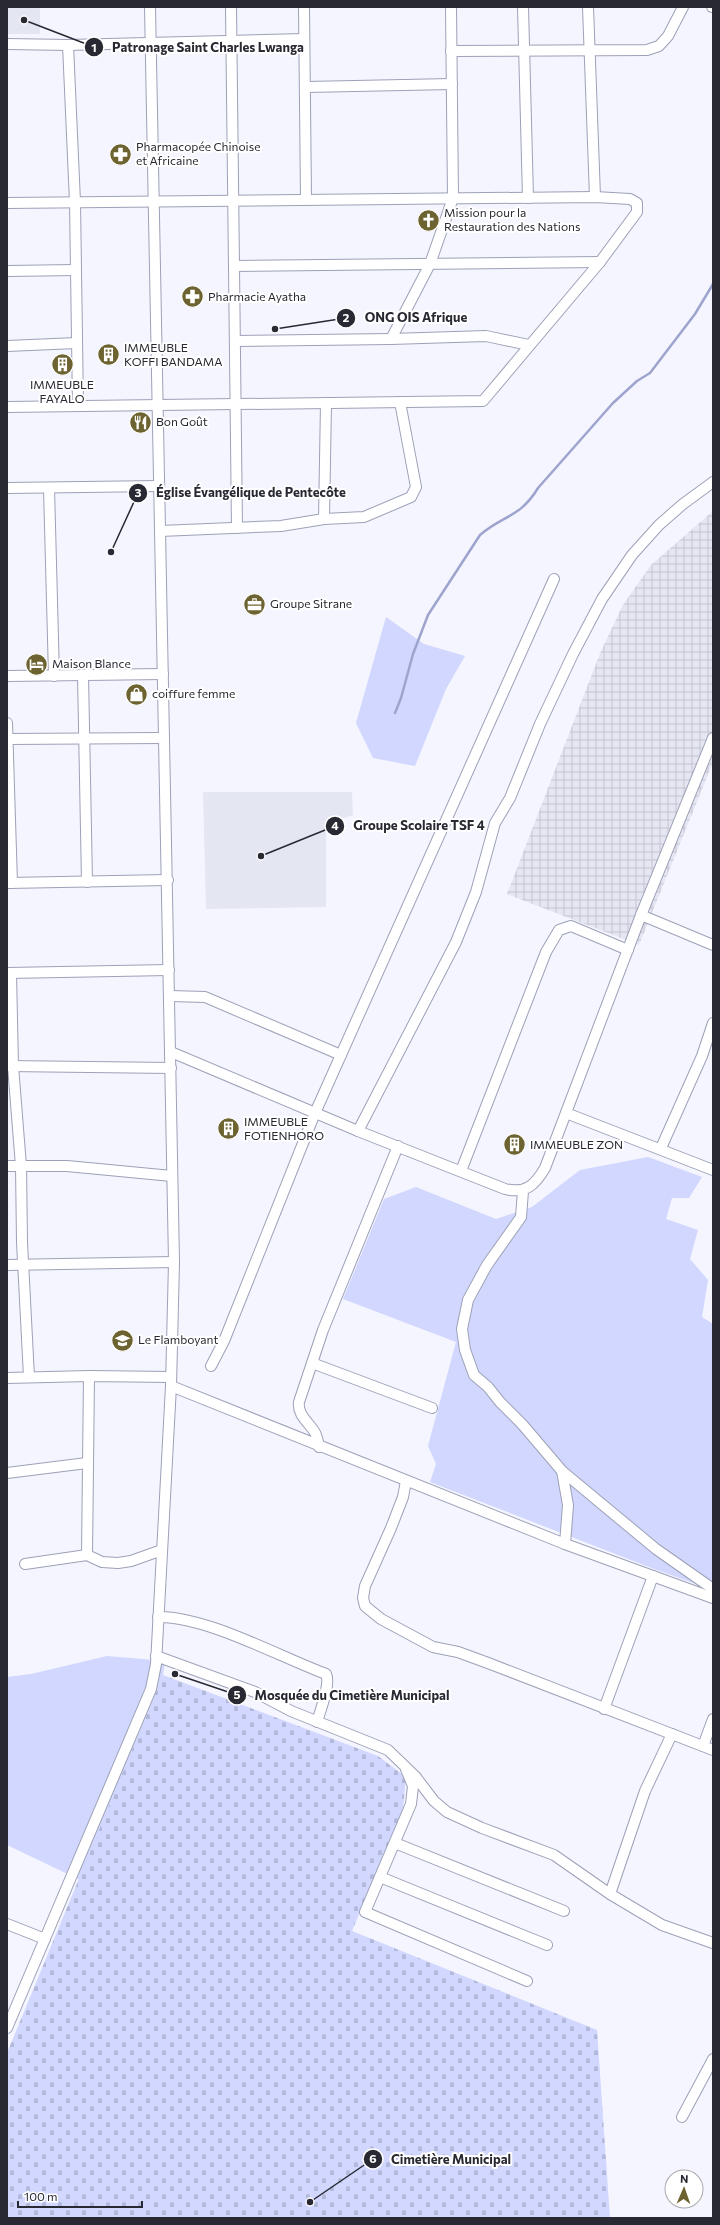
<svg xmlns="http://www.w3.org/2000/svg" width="720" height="2225" viewBox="0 0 720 2225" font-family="Commissioner,sans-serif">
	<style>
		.built { fill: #e4e6f2 }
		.industrial { fill: url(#industrial-grid) }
		.grass { fill: #d1d7fe }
		.cemetery { fill: url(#cemetery-stones) }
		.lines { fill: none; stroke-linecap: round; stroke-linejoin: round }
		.stream { stroke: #9fa4ce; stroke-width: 2.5 }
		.minor-casing { stroke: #9da1b7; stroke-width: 12 }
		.minor { stroke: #fff; stroke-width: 10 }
		.labels { text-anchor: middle; stroke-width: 4; stroke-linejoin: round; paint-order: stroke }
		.poi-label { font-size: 12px; fill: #282932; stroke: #fff; text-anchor: start }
		.leader { fill: none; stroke: #282932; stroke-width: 1.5 }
		.callout-dot { fill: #282932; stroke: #fff; stroke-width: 1.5 }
		.mark-label { font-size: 12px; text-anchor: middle; font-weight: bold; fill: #fff }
		.callout-label { font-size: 13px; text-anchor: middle; font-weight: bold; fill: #282932; stroke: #fff; stroke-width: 4; stroke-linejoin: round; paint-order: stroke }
	</style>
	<defs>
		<pattern id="industrial-grid" width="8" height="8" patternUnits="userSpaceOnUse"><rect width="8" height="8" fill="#e4e6f2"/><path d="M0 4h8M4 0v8" fill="none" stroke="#c4c5d0"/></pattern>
		<pattern id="cemetery-stones" width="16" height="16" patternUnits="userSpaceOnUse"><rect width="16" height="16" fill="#d1d7fe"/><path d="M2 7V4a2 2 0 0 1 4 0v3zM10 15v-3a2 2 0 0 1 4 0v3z" fill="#b3b9da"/></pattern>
	</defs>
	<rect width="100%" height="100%" fill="#f4f5ff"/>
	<g class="built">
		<rect x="7" y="7" width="33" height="27"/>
		<path d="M203,792h149l1,23 -27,9v83l-120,2z"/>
	</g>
	<path class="industrial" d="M713,511v251l-74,183 -132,-51 94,-243 22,-46 28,-40z"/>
	<g class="grass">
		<path d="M386,617l38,27 41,12 -19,33 -31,77 -42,-8 -17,-35z"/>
		<path d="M648,1157l54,20 -13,21h-17l-6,21 32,11 -8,29 18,21 -6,37 11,7v266l-59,-21 -224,-87 6,-18 -8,-18 28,-104 -113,-43 41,-100 32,-12 80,32 36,-12 48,-37z"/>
		<path d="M107,1656l58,5 -2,14 -83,205 -73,-35v-168l24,-3z"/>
	</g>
	<path class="cemetery" d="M163,1675l215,81 28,21 -3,32 -51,122 245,99 13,188h-603v-165z"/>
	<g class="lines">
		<path class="stream" d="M395,713l6,-15 12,-44 15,-39 52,-80c23,-20 40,-17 58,-47l75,-85 24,-22 13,-8 45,-59 18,-30"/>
		<defs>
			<g id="minor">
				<path d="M231,7l6,521"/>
				<path d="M304,7l2,192"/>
				<path d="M523,7l5,191"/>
				<path d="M588,7l7,190"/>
				<path d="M712,7h1"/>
				<path d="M7,44l61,1 236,-6"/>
				<path d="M68,45l7,157 3,204"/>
				<path d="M451,51l196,-1 12,-4 9,-10 15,-29"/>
				<path d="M306,87l146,-3"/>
				<path d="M7,203l588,-6 35,2 7,4v9l-37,50 -117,139 -476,6"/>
				<path d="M234,266l366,-4"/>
				<path d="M7,271l69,-1"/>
				<path d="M391,339l39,-75 23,-66 -2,-191"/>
				<path d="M235,341l156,-2 95,-3 43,9"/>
				<path d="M7,346l70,-3"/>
				<path d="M7,488l152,-2"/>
				<path d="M49,488l5,188"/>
				<path d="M324,519l2,-116"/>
				<path d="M160,531l121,-5 43,-7 40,-2 47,-20 5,-10 -16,-85"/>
				<path d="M83,675l4,207"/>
				<path d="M7,676l156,-2"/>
				<path d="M7,723l5,160"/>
				<path d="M7,739l156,-1"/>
				<path d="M7,883l161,-3"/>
				<path d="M641,915l72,30"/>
				<path d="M7,973l162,-3"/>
				<path d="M11,973l2,93 8,100 1,76 7,135"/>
				<path d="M170,996l35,1 136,58"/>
				<path d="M171,1052l187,79 147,58c21,5 30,-4 40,-21l96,-253 72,-177"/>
				<path d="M7,1066l164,2"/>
				<path d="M566,1113l147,57"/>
				<path d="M358,1131l98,-189 20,-50 19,-69 15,-25 30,-74 33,-70 29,-55 30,-44 27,-30 24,-21 30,-22"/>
				<path d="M661,1148l41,-92 11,-33"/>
				<path d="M7,1166h60l105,10"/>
				<path d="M461,1171l85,-219 13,-22 12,-4 57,24"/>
				<path d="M523,1191l-2,26 -34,48 -19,35 -6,29 3,21 9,25 14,12 12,15 22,22 40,47 94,78 57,40"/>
				<path d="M7,1265l167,-3"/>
				<path d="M312,1363l120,45"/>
				<path d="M211,1366l13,-25 91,-228 239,-534"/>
				<path d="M7,1378l82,-2 82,1"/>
				<path d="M171,1386l394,158 148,54"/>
				<path d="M319,1447c-1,-6 -2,-12 -5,-16 -6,-9 -17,-17 -15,-29l24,-72 75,-184"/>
				<path d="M562,1471l6,34 -3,39"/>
				<path d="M7,1473l80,-10"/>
				<path d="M406,1481l-3,16 -12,31 -26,58 -2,12 2,8 16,13 52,28 25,5 30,11 225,87"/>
				<path d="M87,1555l2,-179"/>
				<path d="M25,1564l62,-9 15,7 16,1 13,-2 31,-11"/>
				<path d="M158,1617c48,-1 122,40 168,57 5,10 -6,37 -9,48"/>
				<path d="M156,1656l99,36 36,19 97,39 27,26 19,25 13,11 35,16 72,27 56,39"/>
				<path d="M604,1709l49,-133"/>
				<path d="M672,1734l-27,57 -35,103 52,31 51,18"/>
				<path d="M703,1746l10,-27"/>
				<path d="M406,1769l7,17 -2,18 -46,108 162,69"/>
				<path d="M395,1843l169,68"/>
				<path d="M380,1877l167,68"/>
				<path d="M7,1924l38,15"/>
				<path d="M7,2028l144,-339 5,-25 15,-278 3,-124 -24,-1255"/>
				<path d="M682,2117l31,-58"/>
			</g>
		</defs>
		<use href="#minor" class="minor-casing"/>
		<use href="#minor" class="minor"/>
	</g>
	<defs>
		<symbol id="pharmacy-disc" viewBox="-11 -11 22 22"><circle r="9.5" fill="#6c6330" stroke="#fff"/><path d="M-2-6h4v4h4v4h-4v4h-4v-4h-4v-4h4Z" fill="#fff"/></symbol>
		<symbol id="church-disc" viewBox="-11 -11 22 22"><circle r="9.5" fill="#6c6330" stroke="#fff"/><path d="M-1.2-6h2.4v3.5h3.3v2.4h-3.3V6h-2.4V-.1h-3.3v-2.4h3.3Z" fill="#fff"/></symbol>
		<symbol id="building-disc" viewBox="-11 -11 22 22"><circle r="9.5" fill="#6c6330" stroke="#fff"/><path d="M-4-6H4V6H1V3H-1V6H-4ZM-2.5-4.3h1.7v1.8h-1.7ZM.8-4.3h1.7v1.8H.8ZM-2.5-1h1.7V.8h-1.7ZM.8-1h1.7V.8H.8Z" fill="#fff"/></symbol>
		<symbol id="restaurant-disc" viewBox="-11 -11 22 22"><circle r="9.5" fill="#6c6330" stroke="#fff"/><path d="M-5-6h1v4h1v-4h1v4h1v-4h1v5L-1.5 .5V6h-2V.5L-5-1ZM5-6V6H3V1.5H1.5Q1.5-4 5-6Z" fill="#fff"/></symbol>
		<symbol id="office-disc" viewBox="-11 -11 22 22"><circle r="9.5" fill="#6c6330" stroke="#fff"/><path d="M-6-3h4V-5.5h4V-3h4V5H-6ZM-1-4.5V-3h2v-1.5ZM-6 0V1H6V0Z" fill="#fff"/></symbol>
		<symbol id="hotel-disc" viewBox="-11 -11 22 22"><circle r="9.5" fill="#6c6330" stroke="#fff"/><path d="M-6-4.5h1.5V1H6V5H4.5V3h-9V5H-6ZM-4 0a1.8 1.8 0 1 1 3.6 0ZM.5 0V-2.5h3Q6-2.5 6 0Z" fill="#fff"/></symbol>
		<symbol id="shop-disc" viewBox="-11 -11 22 22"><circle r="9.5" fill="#6c6330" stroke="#fff"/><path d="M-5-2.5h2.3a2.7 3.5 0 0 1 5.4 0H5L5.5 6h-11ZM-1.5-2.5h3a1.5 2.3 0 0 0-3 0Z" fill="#fff"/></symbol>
		<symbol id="school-disc" viewBox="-11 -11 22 22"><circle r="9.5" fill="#6c6330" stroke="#fff"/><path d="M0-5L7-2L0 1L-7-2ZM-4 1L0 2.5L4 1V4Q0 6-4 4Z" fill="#fff"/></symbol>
	</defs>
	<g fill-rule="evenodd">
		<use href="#pharmacy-disc" x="108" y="142" width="25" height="25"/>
		<use href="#church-disc" x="416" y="208" width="25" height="25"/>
		<use href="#pharmacy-disc" x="180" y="284" width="25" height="25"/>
		<use href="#building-disc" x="96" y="342" width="25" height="25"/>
		<use href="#building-disc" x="50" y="352" width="25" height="25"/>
		<use href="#restaurant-disc" x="128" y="410" width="25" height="25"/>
		<use href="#office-disc" x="242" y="592" width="25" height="25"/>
		<use href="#hotel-disc" x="24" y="652" width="25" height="25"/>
		<use href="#shop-disc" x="124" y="682" width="25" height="25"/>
		<use href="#building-disc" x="216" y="1116" width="25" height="25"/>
		<use href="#building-disc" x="502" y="1132" width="25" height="25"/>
		<use href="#school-disc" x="110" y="1328" width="25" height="25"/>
	</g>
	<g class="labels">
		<g class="poi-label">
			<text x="136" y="151">Pharmacopée Chinoise<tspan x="136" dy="14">et Africaine</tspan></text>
			<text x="444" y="217">Mission pour la<tspan x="444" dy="14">Restauration des Nations</tspan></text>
			<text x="208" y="301">Pharmacie Ayatha</text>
			<text x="124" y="352">IMMEUBLE<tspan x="124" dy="14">KOFFI BANDAMA</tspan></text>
			<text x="62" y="389" text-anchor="middle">IMMEUBLE<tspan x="62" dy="14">FAYALO</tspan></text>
			<text x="156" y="426">Bon Goût</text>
			<text x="270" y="608">Groupe Sitrane</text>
			<text x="52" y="668">Maison Blance</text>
			<text x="152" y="698">coiffure femme</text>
			<text x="244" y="1126">IMMEUBLE<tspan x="244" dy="14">FOTIENHORO</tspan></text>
			<text x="530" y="1149">IMMEUBLE ZON</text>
			<text x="138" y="1344">Le Flamboyant</text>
		</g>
	</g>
	<path class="leader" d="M24 20L94 47M275 329L346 318M111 552L138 493M261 856L335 826M175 1674L237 1695M310 2202L373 2159"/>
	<g class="callout-dot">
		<circle cx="24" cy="20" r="4"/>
		<circle cx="275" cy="329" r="4"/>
		<circle cx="111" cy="552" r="4"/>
		<circle cx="261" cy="856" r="4"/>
		<circle cx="175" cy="1674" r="4"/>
		<circle cx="310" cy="2202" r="4"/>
		<circle cx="94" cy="47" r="10"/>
		<circle cx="346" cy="318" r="10"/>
		<circle cx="138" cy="493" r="10"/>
		<circle cx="335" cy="826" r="10"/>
		<circle cx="237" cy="1695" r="10"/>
		<circle cx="373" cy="2159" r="10"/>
	</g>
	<g class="mark-label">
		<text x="94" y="52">1</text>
		<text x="346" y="322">2</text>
		<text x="138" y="497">3</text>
		<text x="335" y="830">4</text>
		<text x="237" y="1699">5</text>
		<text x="373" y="2163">6</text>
	</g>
	<g class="callout-label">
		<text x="208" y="52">Patronage Saint Charles Lwanga</text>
		<text x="416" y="322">ONG OIS Afrique</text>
		<text x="251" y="497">Église Évangélique de Pentecôte</text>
		<text x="419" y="830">Groupe Scolaire TSF 4</text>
		<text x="352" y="1700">Mosquée du Cimetière Municipal</text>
		<text x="451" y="2164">Cimetière Municipal</text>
	</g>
	<rect width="720" height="2225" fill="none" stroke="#282932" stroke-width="16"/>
	<g transform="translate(684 2189) rotate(2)"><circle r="19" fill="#ffffff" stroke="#a9a9ad"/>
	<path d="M0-3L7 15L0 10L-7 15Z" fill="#6c6330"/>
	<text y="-6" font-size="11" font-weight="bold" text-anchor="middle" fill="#282932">N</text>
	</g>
	<path d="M18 2201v6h124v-6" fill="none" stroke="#282932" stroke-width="2"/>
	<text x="24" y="2201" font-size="12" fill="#282932" stroke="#ffffff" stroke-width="3" paint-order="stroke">100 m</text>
</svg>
